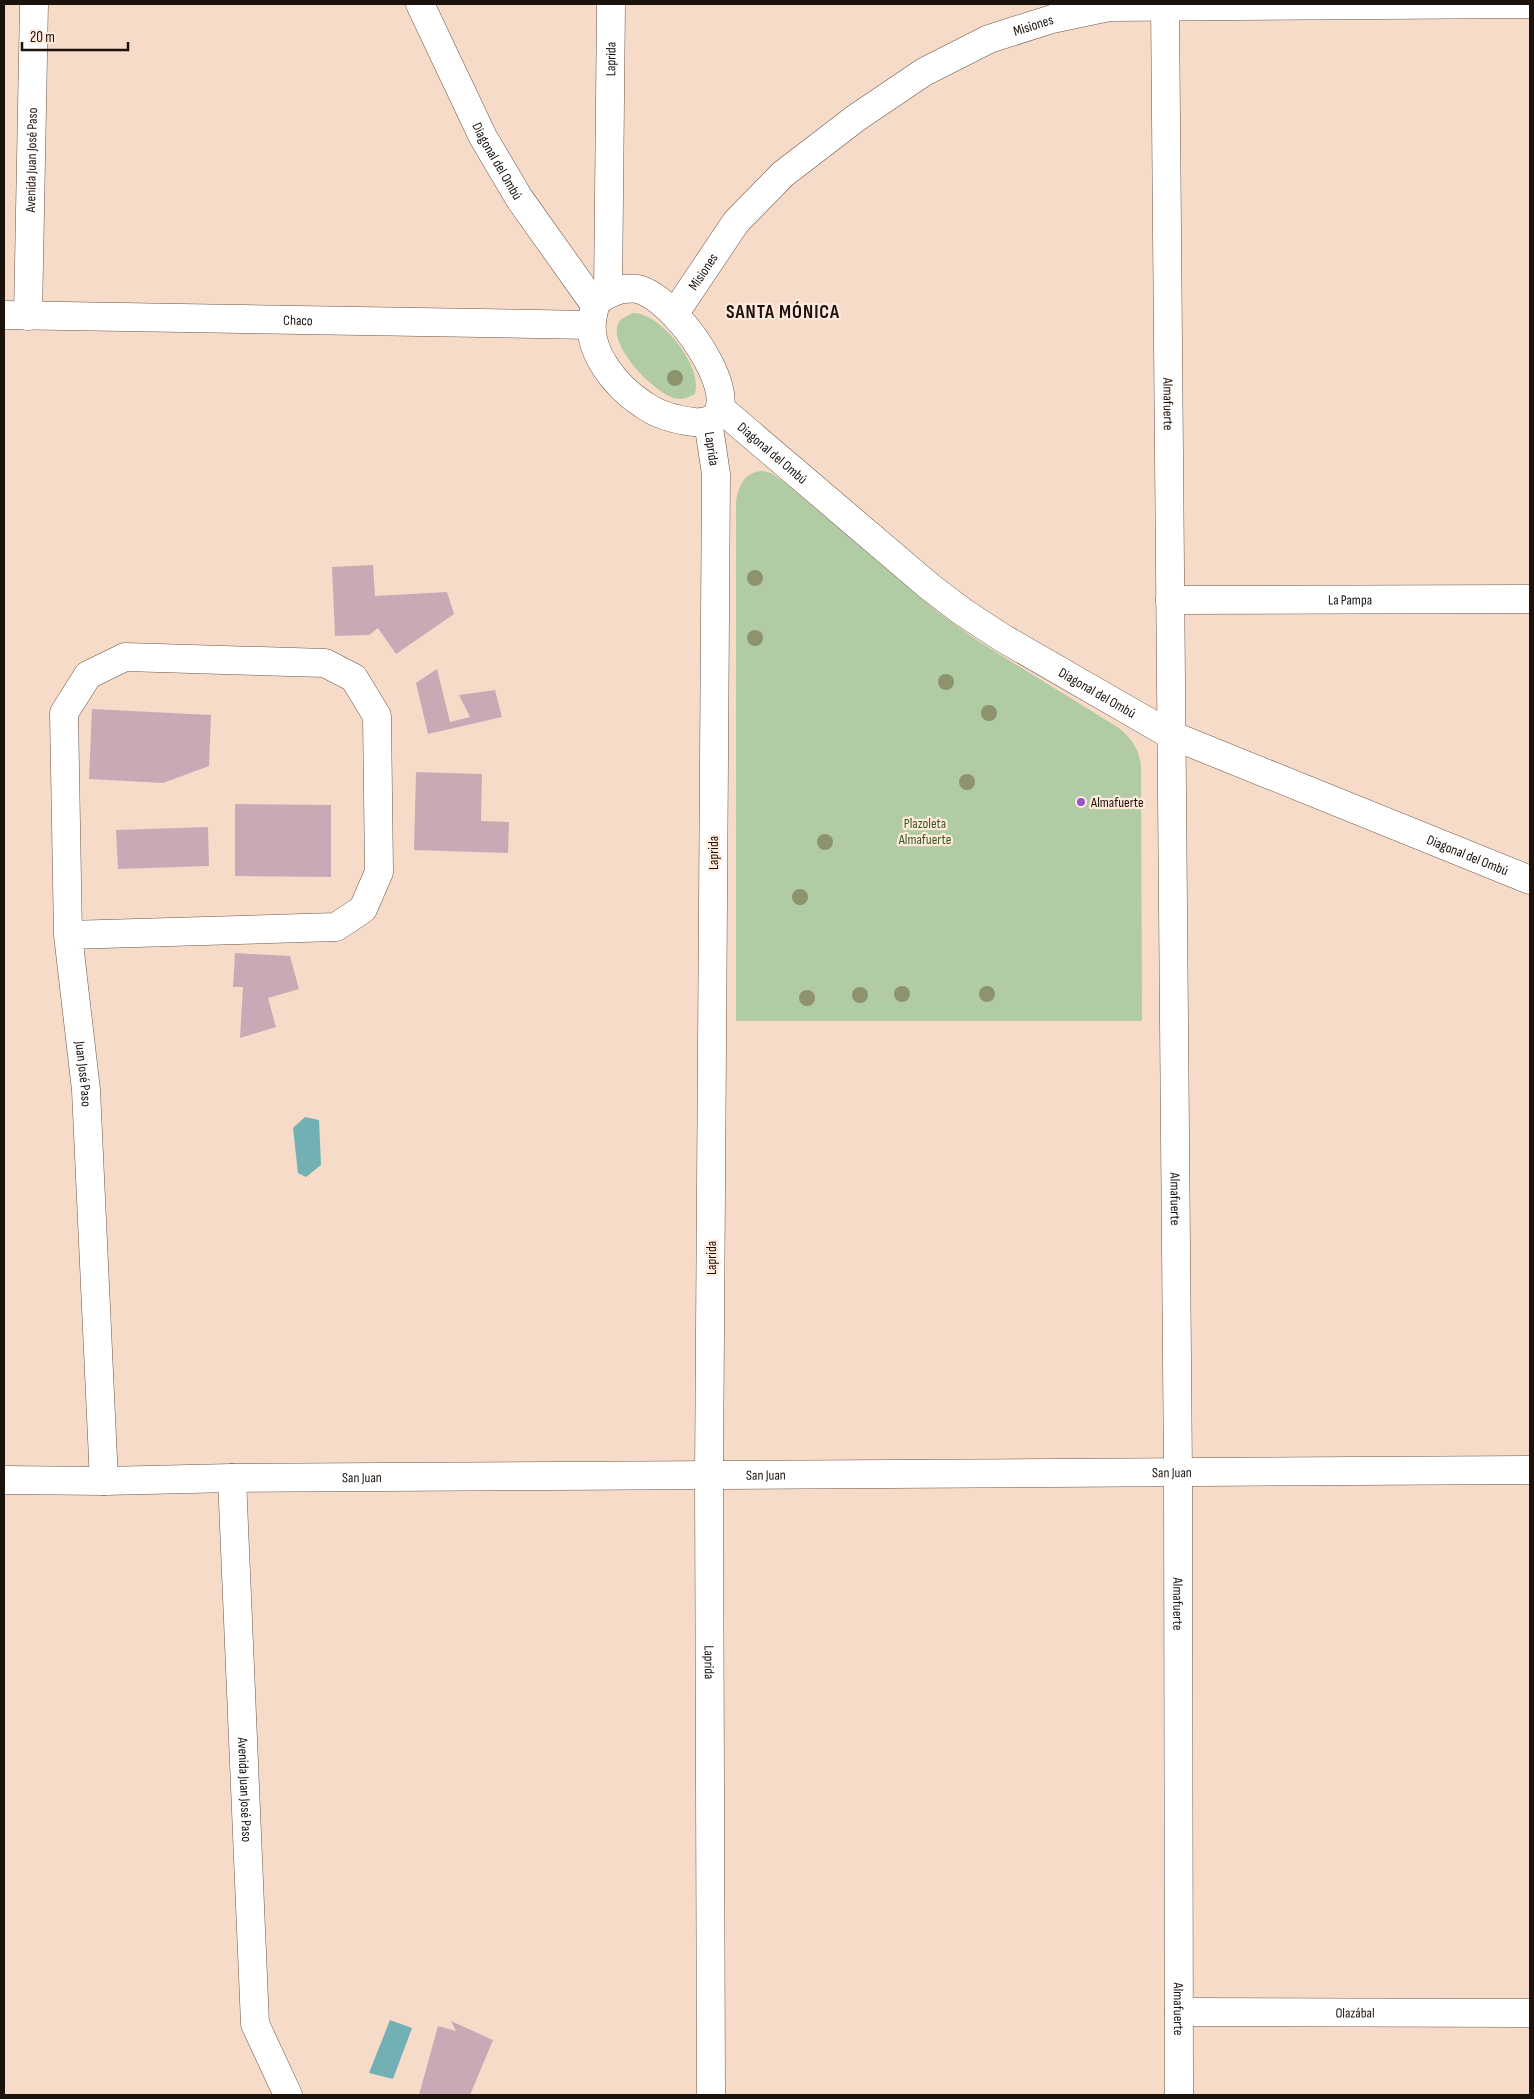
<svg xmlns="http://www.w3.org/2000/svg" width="1534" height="2099" viewBox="0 0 1534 2099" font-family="'Sofia Sans Condensed',sans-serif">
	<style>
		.green { fill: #b1cba5 }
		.water { fill: #73b0b3 }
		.building { fill: #c8aab6 }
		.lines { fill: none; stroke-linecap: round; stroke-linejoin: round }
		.minor-casing { stroke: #6c5546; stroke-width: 29 }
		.minor { stroke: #fff; stroke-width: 28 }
		.tree { fill: #8c936d }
		.poi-dot { fill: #9a54c8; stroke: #ffeadb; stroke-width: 2 }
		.labels { text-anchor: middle; stroke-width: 4.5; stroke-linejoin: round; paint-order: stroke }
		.street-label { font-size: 14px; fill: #1b120c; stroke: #ffeadb }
		.poi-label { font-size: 14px; fill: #1b120c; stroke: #ffeadb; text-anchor: start }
		.park-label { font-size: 14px; fill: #355821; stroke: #ffeadb }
		.district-label { font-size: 19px; font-weight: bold; letter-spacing: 1px; fill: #1b120c; stroke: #ffeadb }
	</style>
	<rect width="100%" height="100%" fill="#f6dbc9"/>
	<g class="green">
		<path d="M633,313c27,-1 71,54 62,81 -4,2 -10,5 -15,5 -21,0 -72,-52 -62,-75 2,-6 9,-8 15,-11z"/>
		<path d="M763,471l8,2 13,9 155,131 39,28 141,87c13,11 20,21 22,38l1,255h-406v-519c3,-17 8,-30 27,-31z"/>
	</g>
	<g class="water">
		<path d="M305,1117l14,3 2,45 -15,12 -8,-4 -5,-45z"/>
		<path d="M390,2020l22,8 -19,51 -24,-6z"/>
	</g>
	<g class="building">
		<path d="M373,565l2,31 72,-4 7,22 -58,40 -18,-26 -9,7 -34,1 -3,-69z"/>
		<path d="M437,669l13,53 20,-5 -11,-22 36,-5 7,27 -74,17 -12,-51z"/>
		<path d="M92,709l119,6 -2,51 -46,17 -74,-4z"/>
		<path d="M416,772l66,2 -1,47 28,1 -1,31 -94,-3z"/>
		<path d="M235,804l96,1v72l-96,-1z"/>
		<path d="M208,827l1,39 -91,3 -2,-39z"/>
		<path d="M235,953l55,3 9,33 -31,9 8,29 -36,11 3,-51h-10z"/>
		<path d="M451,2021l42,19 -23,55h-51l19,-69 18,5z"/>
	</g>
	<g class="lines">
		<defs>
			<g id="minor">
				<path id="s1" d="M420,4l63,133 36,61 76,107"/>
				<path id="s2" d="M1165,4l13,1469 1,622"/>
				<path d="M622,289c5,0 11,-1 15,0 44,9 126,138 57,133 -17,-2 -36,-7 -50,-17 -28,-18 -59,-55 -51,-90 1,-3 1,-8 3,-11 6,-9 17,-12 26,-15z"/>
				<path id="s3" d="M608,294l3,-290"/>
				<path id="s4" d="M675,313l61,-91 47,-48 73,-56 68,-46 65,-33 63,-20 57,-12 421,-3"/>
				<path id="s5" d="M4,315l587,10"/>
				<path id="s6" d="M28,316l6,-312"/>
				<path id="s7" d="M720,408l210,179 33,25 38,25 170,98 359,145"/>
				<path id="s8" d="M708,421l8,53 -7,1001 2,620"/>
				<path id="s9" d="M1170,600l360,-1"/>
				<path id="s10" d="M68,935l268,-8 27,-18 16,-37 -2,-156 -23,-38 -29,-15 -200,-6 -37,18 -24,38 4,222 18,155 18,391"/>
				<path id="s11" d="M232,1478l23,546 33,71"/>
				<path id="s12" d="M4,1480l100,1 128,-3 1298,-8"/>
				<path id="s13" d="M1179,2012l351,1"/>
			</g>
		</defs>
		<use href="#minor" class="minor-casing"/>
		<use href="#minor" class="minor"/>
	</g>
	<g class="tree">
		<circle cx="675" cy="378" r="8"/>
		<circle cx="755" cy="578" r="8"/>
		<circle cx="755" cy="638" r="8"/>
		<circle cx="946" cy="682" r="8"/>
		<circle cx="989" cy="713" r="8"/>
		<circle cx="967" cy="782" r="8"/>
		<circle cx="825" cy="842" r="8"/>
		<circle cx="800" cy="897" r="8"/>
		<circle cx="902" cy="994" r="8"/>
		<circle cx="987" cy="994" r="8"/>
		<circle cx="860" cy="995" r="8"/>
		<circle cx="807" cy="998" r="8"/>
	</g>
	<circle class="poi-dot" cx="1081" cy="802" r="5"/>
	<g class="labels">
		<g class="street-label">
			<text dy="5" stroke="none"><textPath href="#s4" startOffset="470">Misiones</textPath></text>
			<text dy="5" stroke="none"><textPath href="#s3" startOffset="235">Laprida</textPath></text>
			<text dy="5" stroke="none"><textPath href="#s6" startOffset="156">Avenida Juan José Paso</textPath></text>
			<text dy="5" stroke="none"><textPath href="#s1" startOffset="175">Diagonal del Ombú</textPath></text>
			<text dy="5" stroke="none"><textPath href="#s4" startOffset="50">Misiones</textPath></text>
			<text dy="5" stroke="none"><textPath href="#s5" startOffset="294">Chaco</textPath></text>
			<text dy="5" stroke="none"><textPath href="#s2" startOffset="400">Almafuerte</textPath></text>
			<text dy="5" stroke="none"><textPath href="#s8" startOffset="28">Laprida</textPath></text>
			<text dy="5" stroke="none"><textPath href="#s7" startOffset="69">Diagonal del Ombú</textPath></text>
			<text dy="5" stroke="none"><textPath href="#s9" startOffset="180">La Pampa</textPath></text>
			<text dy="5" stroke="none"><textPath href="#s7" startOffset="474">Diagonal del Ombú</textPath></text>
			<text transform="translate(713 853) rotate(-90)" y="5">Laprida</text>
			<text dy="5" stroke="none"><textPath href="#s7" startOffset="879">Diagonal del Ombú</textPath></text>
			<text dy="5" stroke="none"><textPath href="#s10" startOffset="1222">Juan José Paso</textPath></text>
			<text dy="5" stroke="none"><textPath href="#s2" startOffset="1195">Almafuerte</textPath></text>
			<text transform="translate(711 1258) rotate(-90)" y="5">Laprida</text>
			<text dy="5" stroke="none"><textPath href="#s12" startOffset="1168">San Juan</textPath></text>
			<text dy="5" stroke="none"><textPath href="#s12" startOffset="762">San Juan</textPath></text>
			<text dy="5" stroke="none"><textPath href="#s12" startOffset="358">San Juan</textPath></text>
			<text dy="5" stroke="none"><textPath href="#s2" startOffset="1600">Almafuerte</textPath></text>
			<text dy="5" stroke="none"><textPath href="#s8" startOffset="1242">Laprida</textPath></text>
			<text dy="5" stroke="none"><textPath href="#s11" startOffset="312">Avenida Juan José Paso</textPath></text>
			<text dy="5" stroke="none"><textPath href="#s2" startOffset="2005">Almafuerte</textPath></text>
			<text dy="5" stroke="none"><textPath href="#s13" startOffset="176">Olazábal</textPath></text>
		</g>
		<g class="poi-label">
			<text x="1091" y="807">Almafuerte</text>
		</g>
		<g class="park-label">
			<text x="925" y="828">Plazoleta<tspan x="925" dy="16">Almafuerte</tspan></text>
		</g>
		<g class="district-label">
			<text x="783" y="318">SANTA MÓNICA</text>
		</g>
	</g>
	<rect width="1534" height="2099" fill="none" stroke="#1b120c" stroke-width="10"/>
	<path d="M22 42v8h106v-8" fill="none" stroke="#1b120c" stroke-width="2.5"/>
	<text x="30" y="42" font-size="15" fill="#1b120c" stroke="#ffeadb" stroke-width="4" paint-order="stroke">20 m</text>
</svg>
